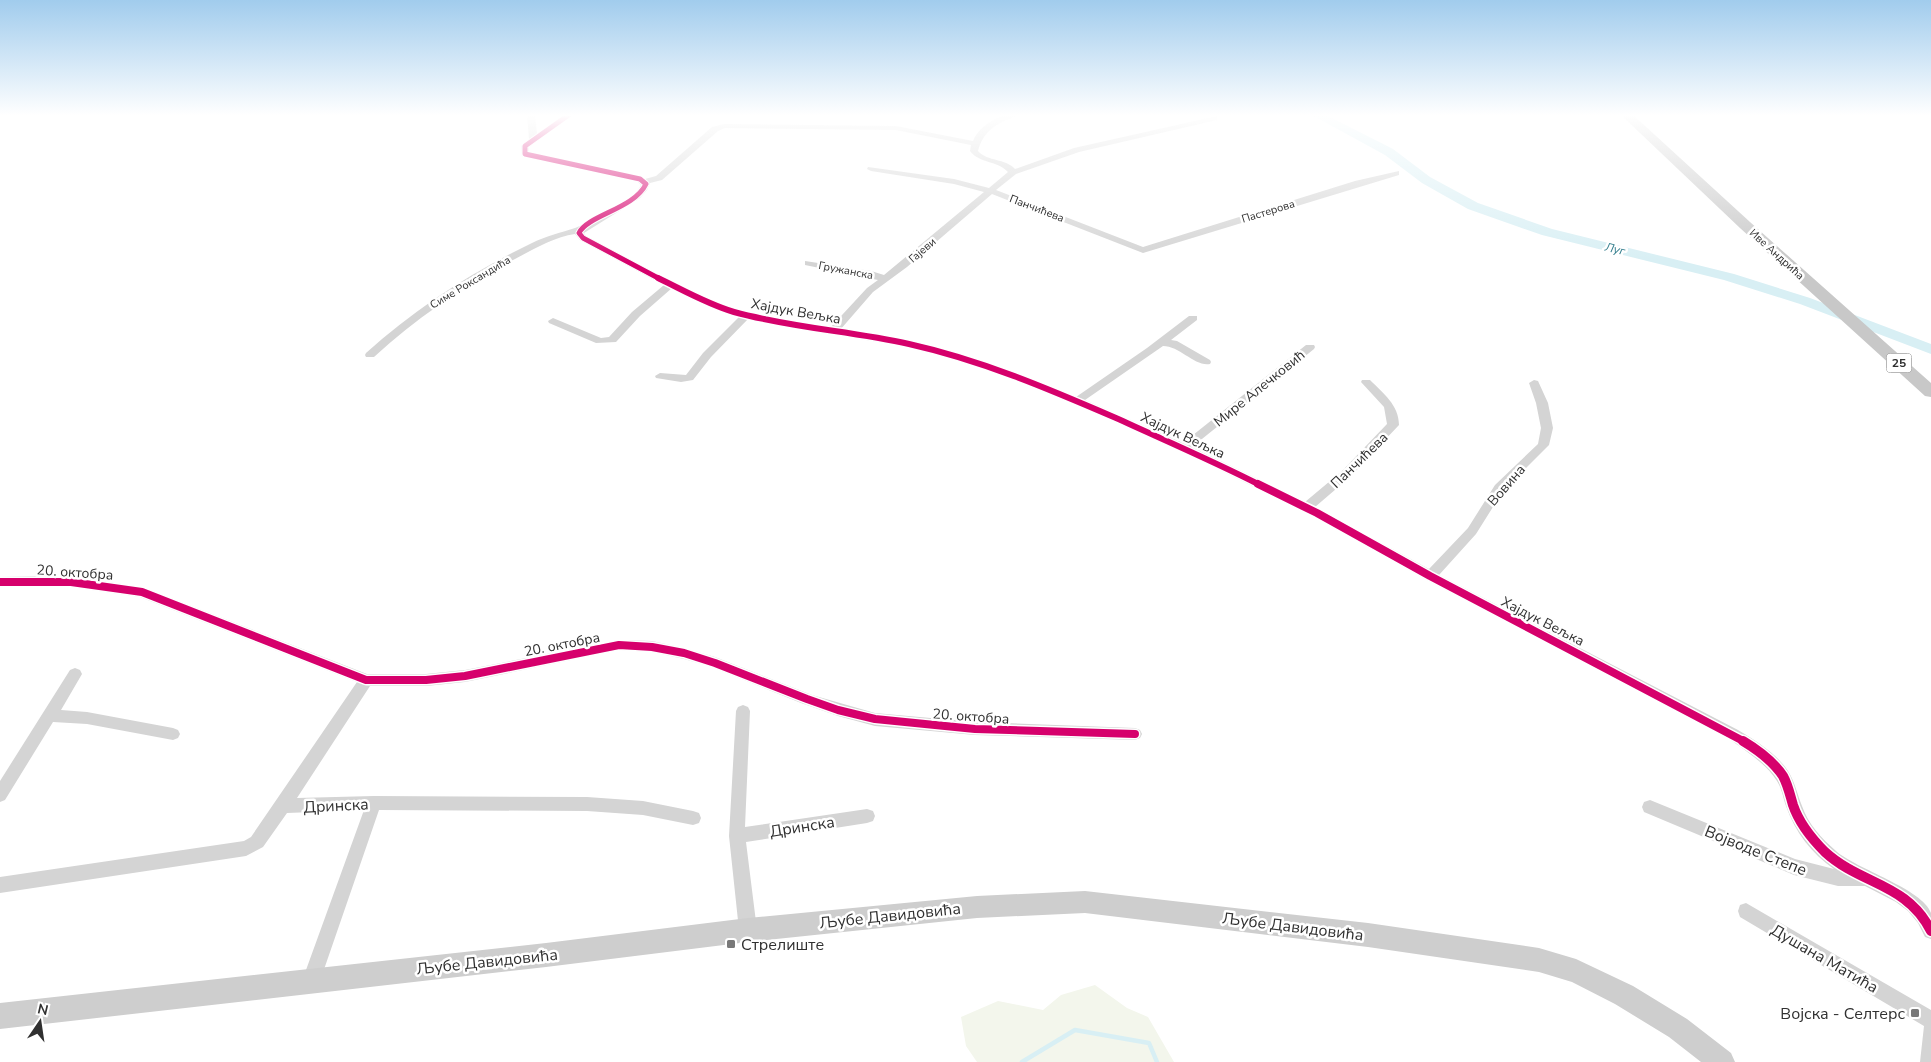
<svg xmlns="http://www.w3.org/2000/svg" width="1931" height="1062" viewBox="0 0 1931 1062" font-family="'Nunito Sans',sans-serif">
	<style>
		.green { fill: #f3f6ec }
		.lines { fill: none; stroke-linecap: round; stroke-linejoin: round }
		.stream { stroke: #d8eff4; stroke-width: 4.5 }
		.river { fill: #d8eff4; fill-rule: evenodd }
		.street { fill: #d4d4d4; fill-rule: evenodd }
		.secondary { fill: #cecece; fill-rule: evenodd }
		.primary { fill: #c8c8c8; fill-rule: evenodd }
		.cycleway-far3-casing { stroke: #fff; stroke-width: 7 }
		.cycleway-far2-casing { stroke: #fff; stroke-width: 9 }
		.cycleway-far1-casing { stroke: #fff; stroke-width: 11 }
		.cycleway-casing { stroke: #fff; stroke-width: 13 }
		.cycleway-far3 { stroke: #d6006c; stroke-width: 5 }
		.cycleway-far2 { stroke: #d6006c; stroke-width: 6 }
		.cycleway-far1 { stroke: #d6006c; stroke-width: 8 }
		.cycleway { stroke: #d6006c; stroke-width: 10 }
		.poi-dot { fill: #787878; stroke: #fff; stroke-width: 2 }
		.labels { text-anchor: middle; stroke-width: 5; stroke-linejoin: round; paint-order: stroke }
		.far-street-label { font-size: 11px; fill: #303030; stroke: #fff }
		.far-water-label { font-size: 12px; font-style: italic; fill: #327d8c; stroke: #fff }
		.shield { fill: #fff; stroke: #6e6e6e; stroke-width: 1 }
		.shield-label { font-size: 12px; font-weight: bold; fill: #303030 }
		.street-label { font-size: 14px; fill: #303030; stroke: #fff }
		.near-street-label { font-size: 16px; fill: #303030; stroke: #fff }
		.near-poi-label { font-size: 16px; fill: #303030; stroke: #fff; text-anchor: start }
	</style>
	<rect width="100%" height="100%" fill="#fff"/>
	<path class="green" d="M1095,985l32,23 21,9 26,45h-197l-11,-16 -5,-29 37,-16 45,9 18,-15z"/>
	<g class="lines">
		<path class="stream" d="M1022,1062l53,-32 74,13 8,19"/>
		<path class="river" d="M1310,114h14l69,35 37,28 48,26 74,26 182,45 76,24 121,46v10l-131,-50 -76,-24 -182,-45 -74,-26 -46,-26 -37,-28z"/>
		<g class="street">
			<path d="M527,114h8l2,20 28,-20h9l-45,33v6l116,26 11,-3 56,-49 12,-3 172,2 77,15c8,-18 28,-27 47,-27 -4,3 -9,4 -14,6 -15,7 -24,15 -28,31 10,11 27,7 37,18l59,-21 143,-32v4l-138,32 -63,22 -20,16 147,57 212,-66 44,-10v4l-256,78 -151,-59 -85,73 -34,25 -33,38 69,11 89,25 78,31 71,-49 42,-32h8v4l-26,20 6,1 33,19 1,2 -1,2c-15,3 -30,-18 -47,-18l-78,54 98,43 123,-98h8l1,2 -1,2 -122,98 113,55 37,-31 45,-47 -3,-17 -23,-25 1,-2h8c13,13 29,25 29,45l-49,52 -35,30 114,62 39,-41 27,-43 43,-41 3,-16 -5,-25 -7,-20 5,-3 4,1 10,22 5,25 -4,17 -46,46 -27,43 -37,41 299,155c18,11 38,23 50,41 7,11 9,23 14,35 6,18 20,33 34,45 20,18 87,38 95,62 0,7 0,19 0,26l-6,-2 -7,-14 -10,-12 -12,-9 -31,-16h-27l-44,-11 -150,-63 -2,-5 2,-5 6,-2 145,59 39,10c-22,-15 -39,-37 -48,-63 -3,-9 -4,-17 -9,-25 -12,-19 -32,-30 -49,-43l-303,-159 -112,-63 -111,-55 -129,-58 -83,-33 -82,-23 -132,-22 -27,-7 -38,39 -18,23 -12,2 -25,-4 -1,-2 5,-3 26,2 17,-22 37,-37 -40,-14 -28,-14 -32,28 -24,26 -20,1 -47,-20 -1,-2 5,-3 48,20 8,-1 23,-25 32,-27 -84,-45 -5,-6c-21,3 -41,15 -60,25 -51,27 -99,59 -141,98h-8l-1,-2 1,-2c50,-45 106,-81 166,-110 14,-7 28,-10 43,-15 7,-2 14,-8 20,-11 15,-8 39,-17 46,-32l-4,-4 -115,-25 -1,-10 8,-7zM725,128l171,2 75,15 -1,6c10,13 27,9 38,21l-19,16 -35,-9 -86,-12 -1,2 4,2 83,13 30,8 -100,83 -13,-4 -66,-10v4l73,15 -11,8 -37,40 -54,-9 -40,-10 -30,-11 -47,-23 -73,-39 -2,-3 56,-35 7,-8 3,-7 12,-3 56,-49z"/>
			<path d="M37,576l51,3 54,8 225,87h59l39,-4 154,-30 33,1 32,7 31,9 97,38 63,18 100,9 160,6 5,2 2,4 -2,4 -5,2 -160,-5 -100,-9 -37,-10 -37,-13 -89,-36 -28,-8 -32,-7 -33,-2 -154,32 -39,4h-56l-73,112 77,-2 213,1 56,4 50,10 6,2 2,5 -2,5 -6,2 -50,-10 -56,-4 -208,-1 -59,171 -3,6 -6,3 -6,-3 -3,-6 62,-171 -77,3 -24,34 -17,9 -246,37v-16l244,-36 7,-4 106,-155 -217,-85 -69,-10h-71v-10z"/>
			<path d="M75,668l5,2 2,4 -21,36 26,2 86,16 5,2 2,4 -2,4 -5,2 -86,-16 -34,-2 -48,78 -5,2v-21l70,-111z"/>
			<path d="M743,705l5,2 2,4 -5,116 122,-18 6,2 2,5 -2,5 -6,2 -121,19 11,88 -3,6 -6,2 -6,-2 -3,-6 -10,-94 7,-125 2,-4z"/>
			<path d="M1746,903l185,107v52h-11l4,-36 -184,-109 -2,-6 2,-6z"/>
		</g>
		<path class="secondary" d="M1085,891l283,32 171,25 37,11 57,27 54,33 44,34 4,9h-34l-32,-25 -54,-33 -43,-22 -33,-10 -171,-25 -283,-34 -108,5 -229,24 -202,25 -546,62v-26l546,-60 202,-25 229,-22z"/>
		<path class="primary" d="M1620,114h12l118,108 181,161v14l-6,-1 -185,-168z"/>
		<defs>
			<path id="cycleway-far3" d="M570,114l-45,32v8l115,25 6,5c-12,25 -58,31 -67,49l4,5 77,41"/>
			<path id="cycleway-far2" d="M658,278c25,12 49,26 76,34 58,16 117,19 175,32 72,16 140,45 207,74 48,22 97,43 144,67"/>
			<g id="cycleway-far1">
				<path d="M1258,484l59,29 113,63 315,166"/>
				<path d="M0,582h71l71,10 224,88h60l39,-4 154,-31 33,2 32,6 31,10 92,36 31,11 37,9 100,10 160,5"/>
			</g>
			<path id="cycleway" d="M1743,741c15,9 30,20 40,35 5,9 7,19 10,29 6,18 19,34 32,47 36,33 82,31 106,79"/>
		</defs>
		<use href="#cycleway-far3" class="cycleway-far3-casing"/>
		<use href="#cycleway-far2" class="cycleway-far2-casing"/>
		<use href="#cycleway-far1" class="cycleway-far1-casing"/>
		<use href="#cycleway" class="cycleway-casing"/>
		<use href="#cycleway-far3" class="cycleway-far3"/>
		<use href="#cycleway-far2" class="cycleway-far2"/>
		<use href="#cycleway-far1" class="cycleway-far1"/>
		<use href="#cycleway" class="cycleway"/>
	</g>
	<linearGradient id="sky" x2="0" y2="1"><stop stop-color="#a1cced"/><stop offset="0.44" stop-color="#fff"/><stop offset="1" stop-color="#fff" stop-opacity="0"/></linearGradient>
	<rect width="1931" height="262" fill="url(#sky)"/>
	<g class="poi-dot">
		<rect x="726" y="939" width="10" height="10" rx="2.5"/>
		<rect x="1910" y="1008" width="10" height="10" rx="2.5"/>
	</g>
	<g class="labels">
		<g class="far-street-label">
			<text transform="translate(1037 208) rotate(21)" y="4">Панчићева</text>
			<text transform="translate(1268 211) rotate(-17)" y="4">Пастерова</text>
			<text transform="translate(922 250) rotate(-41)" y="4">Гајеви</text>
			<text transform="translate(1777 254) rotate(42)" y="4">Иве Андрића</text>
			<text transform="translate(846 270) rotate(11)" y="4">Гружанска</text>
			<text transform="translate(470 282) rotate(-31)" y="4">Симе Роксандића</text>
		</g>
		<g class="far-water-label">
			<text transform="translate(1615 249) rotate(14)" y="4">Луг</text>
		</g>
		<rect class="shield" x="1886.5" y="353.5" width="25" height="19" rx="4"/>
		<g class="shield-label">
			<text x="1899" y="367">25</text>
		</g>
		<g class="street-label">
			<text transform="translate(796 311) rotate(10)" y="5">Хајдук Вељка</text>
			<text transform="translate(1259 388) rotate(-39)" y="5">Мире Алечковић</text>
			<text transform="translate(1183 435) rotate(25)" y="5">Хајдук Вељка</text>
			<text transform="translate(1359 460) rotate(-44)" y="5">Панчићева</text>
			<text transform="translate(1506 485) rotate(-49)" y="5">Вовина</text>
			<text transform="translate(75 572) rotate(4)" y="5">20. октобра</text>
			<text transform="translate(1543 621) rotate(27)" y="5">Хајдук Вељка</text>
			<text transform="translate(562 644) rotate(-11)" y="5">20. октобра</text>
			<text transform="translate(971 716) rotate(4)" y="5">20. октобра</text>
		</g>
		<g class="near-street-label">
			<text transform="translate(336 805) rotate(-3)" y="6">Дринска</text>
			<text transform="translate(802 826) rotate(-9)" y="6">Дринска</text>
			<text transform="translate(1756 850) rotate(22)" y="6">Војводе Степе</text>
			<text transform="translate(890 915) rotate(-6)" y="6">Љубе Давидовића</text>
			<text transform="translate(1293 926) rotate(7)" y="6">Љубе Давидовића</text>
			<text transform="translate(1825 958) rotate(30)" y="6">Душана Матића</text>
			<text transform="translate(487 961) rotate(-6)" y="6">Љубе Давидовића</text>
		</g>
		<g class="near-poi-label">
			<text x="741" y="950">Стрелиште</text>
			<text x="1905" y="1019" text-anchor="end">Војска - Селтерс</text>
		</g>
	</g>
	<g transform="translate(40 1022) rotate(13)" stroke="#ffffff" stroke-width="4" paint-order="stroke">
	<path d="M0-4L9 19L0 12L-9 19Z" fill="#303030"/>
	<text y="-8" font-size="14" font-weight="bold" text-anchor="middle" fill="#303030">N</text>
	</g>
</svg>
